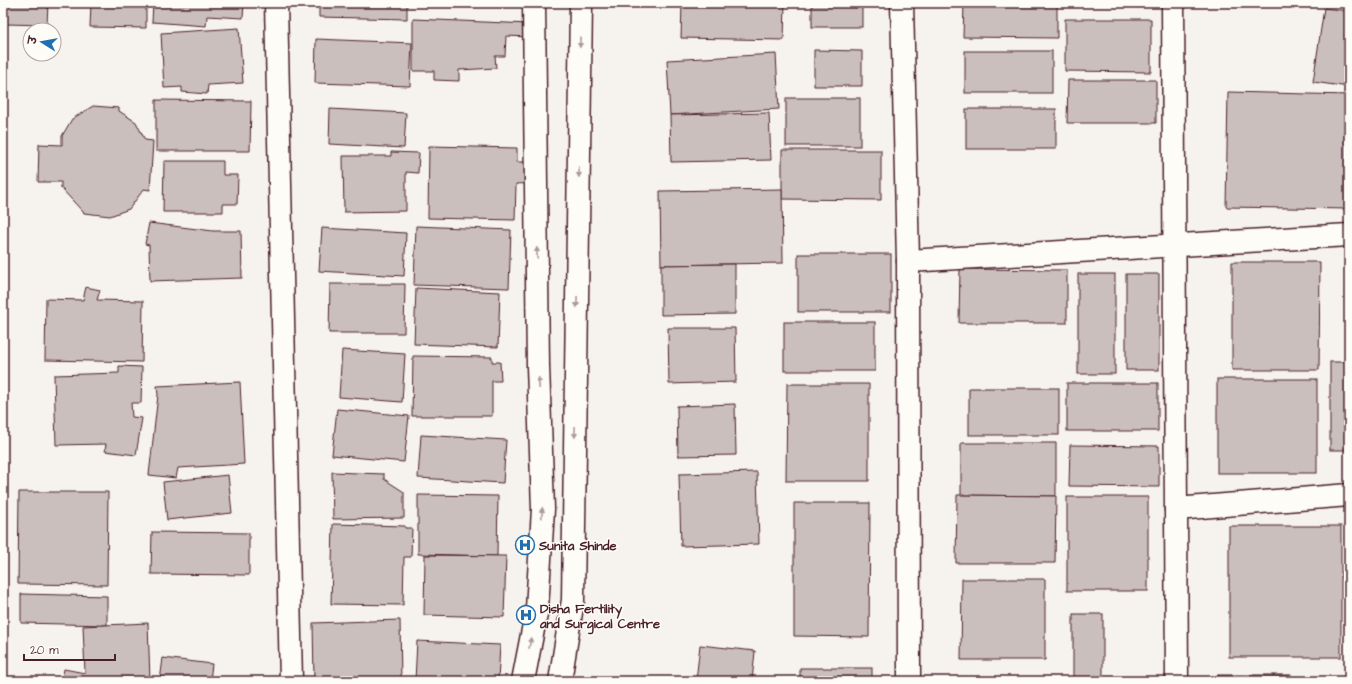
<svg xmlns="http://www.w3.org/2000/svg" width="1352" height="684" viewBox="0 0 1352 684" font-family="'Architects Daughter','Playpen Sans Deva',sans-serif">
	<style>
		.building { fill: #cbbfbe; stroke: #4a1f2b }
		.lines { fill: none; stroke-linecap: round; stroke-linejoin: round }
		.minor-casing { stroke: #4a1f2b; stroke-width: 25 }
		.tertiary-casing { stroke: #4a1f2b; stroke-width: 25 }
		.minor { stroke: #fdfcf7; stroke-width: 22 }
		.tertiary { stroke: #fdfcf7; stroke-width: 22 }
		.oneway { fill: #ac999b }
		.labels { text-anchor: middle; stroke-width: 3; stroke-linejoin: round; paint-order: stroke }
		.poi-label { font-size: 13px; font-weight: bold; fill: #4a1f2b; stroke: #fdfcf7; text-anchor: start }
	</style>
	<rect width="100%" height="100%" fill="#f6f3ef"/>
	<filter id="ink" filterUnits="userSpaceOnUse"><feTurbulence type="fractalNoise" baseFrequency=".025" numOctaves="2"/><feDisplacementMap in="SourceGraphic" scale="8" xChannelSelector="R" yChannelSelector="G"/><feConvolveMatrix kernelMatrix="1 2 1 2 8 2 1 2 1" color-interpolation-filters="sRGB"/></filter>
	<g filter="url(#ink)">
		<g class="building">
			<path d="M6,3h42l-1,22 -42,-1z"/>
			<path d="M91,3h55v25l-56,-1z"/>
			<path d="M153,3h91l-1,15 -36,-2 -1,10 -54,-4z"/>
			<path d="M319,3h88v16l-88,-2z"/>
			<path d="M682,3h103l-1,37 -103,-2z"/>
			<rect x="812" y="3" width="50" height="24"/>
			<path d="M964,3h93v35l-94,-1z"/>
			<path d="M1324,8l25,3v76l-36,-5z"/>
			<path d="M413,19l117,5 -1,13 -23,-1 -1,20h-10l1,12 -37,2v11l-25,-1v-9h-21z"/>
			<path d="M1065,19h86v53l-86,-1z"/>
			<path d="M239,28l4,55 -35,2 -1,9 -25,-2v-5l-18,1 -3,-55z"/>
			<path d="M316,39l96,4 -2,43 -95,-3z"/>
			<path d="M814,50l48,1v35h-48z"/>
			<rect x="965" y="51" width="87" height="42"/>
			<path d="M776,54l3,55 -109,6 -3,-55z"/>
			<path d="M1068,80h88v43h-89z"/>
			<path d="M1228,92l121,3v114l-123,-2z"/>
			<rect x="786" y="98" width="74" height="48"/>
			<path d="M156,100l95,1 -1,50h-94z"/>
			<path d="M93,106l26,2v3l17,11 9,18 8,1 -3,49 -6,-1 -15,20 -19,7 -26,-3 -23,-25v-6h-23l1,-38 23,1v-9l10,-17z"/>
			<path d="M330,109l76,4 -2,35 -75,-4z"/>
			<rect x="966" y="109" width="90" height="40"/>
			<path d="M769,113l2,47 -100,2 -1,-47z"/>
			<path d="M429,146l88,2v14h17l1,21 -19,1 -1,36 -87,-2z"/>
			<path d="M782,150h99v50l-99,-1z"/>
			<path d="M391,152l28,1 -1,20 -12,-1v39l-62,1 -1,-56h48z"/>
			<path d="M164,161h59v14h15l-1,29h-14v8h-60z"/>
			<path d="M782,189l1,74 -122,2 -1,-74z"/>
			<path d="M149,223l64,8h28l1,47 -92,3 -1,-36 -4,-1z"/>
			<path d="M416,226l95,4 -2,58 -95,-3z"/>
			<path d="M322,228l84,5 -2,43 -85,-5z"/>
			<rect x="798" y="254" width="93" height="58"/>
			<path d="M1232,262h88l-1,108h-87z"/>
			<path d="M735,264v50l-74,1v-50z"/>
			<path d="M960,269l107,1v53h-108z"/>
			<rect x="1078" y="274" width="37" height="100"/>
			<rect x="1126" y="274" width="33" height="96"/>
			<path d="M330,284h75l-1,49h-75z"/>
			<path d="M86,287l14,3 -3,10 46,1 -1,61 -97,-2 1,-61 37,1z"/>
			<path d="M416,288l84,4 -2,55 -84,-3z"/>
			<rect x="784" y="322" width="91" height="49"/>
			<path d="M668,328h67l1,54 -67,2z"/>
			<path d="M342,350l63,4 -3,48 -63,-5z"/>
			<path d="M413,356l79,1v5h8l1,19h-9v35h-80z"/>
			<rect x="1330" y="362" width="19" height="88"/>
			<path d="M119,366l23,1 -1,36h-10l1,14 10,1 -6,37 -31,-4 1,-7 -50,1 -2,-70 65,-2z"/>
			<rect x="1217" y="379" width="100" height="94"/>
			<path d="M240,382l4,82 -66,4 -2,10 -27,-3 9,-80 -1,-9z"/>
			<rect x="1067" y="383" width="91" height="48"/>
			<path d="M787,384h82v97h-83z"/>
			<rect x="969" y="388" width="90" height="47"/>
			<path d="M735,404l1,51 -58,1 -1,-50z"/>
			<path d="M337,409l72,7 -5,46 -72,-7z"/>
			<path d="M421,435l85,5 -3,43 -85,-5z"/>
			<path d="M961,443h95v53l-95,-1z"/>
			<path d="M1070,445l89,1v41l-90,-1z"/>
			<path d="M332,472l52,2v5l20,13v26l-71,1z"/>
			<path d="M757,472l2,72 -78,2 -2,-72z"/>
			<path d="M228,475l4,38 -65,7 -4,-38z"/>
			<path d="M19,492h89l-1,93 -89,-1z"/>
			<path d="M418,495l80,1 -1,60 -79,-2z"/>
			<path d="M957,495l99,1 -1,67h-99z"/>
			<rect x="1067" y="497" width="81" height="94"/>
			<path d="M794,503h76l-1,134 -75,-1z"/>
			<path d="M333,524l72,2v2h7l-1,29h-7l-1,48 -72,-1z"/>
			<rect x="1229" y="526" width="112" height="131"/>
			<path d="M152,532l97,1v42l-98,-1z"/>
			<path d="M425,555l81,1 -2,61 -80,-2z"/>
			<path d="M962,579h83v81h-84z"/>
			<path d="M21,594l86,2v29l-86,-2z"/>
			<rect x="1073" y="614" width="30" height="67"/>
			<path d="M400,620l1,61h-87l-1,-58z"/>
			<path d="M148,623l2,58h-88l2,-12 21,4 -2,-47z"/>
			<path d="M417,641l83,4 -2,36h-83z"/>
			<path d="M700,645l55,6 -3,30h-56z"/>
			<path d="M163,658l49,6 -2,17h-50z"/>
			<rect x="800" y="668" width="72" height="13"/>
			<rect x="1218" y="675" width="73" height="6"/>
		</g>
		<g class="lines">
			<defs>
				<g id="minor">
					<path d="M276,3l15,678"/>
					<path d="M902,3l6,258 1,420"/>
					<path d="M1173,3l4,678"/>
					<path d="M908,261l441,-26"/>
					<path d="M1176,509l173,-14"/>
				</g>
				<g id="tertiary">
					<path d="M523,681l14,-72 6,-100 -5,-143 -4,-363"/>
					<path d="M560,681l13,-81 8,-597"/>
				</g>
			</defs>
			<use href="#minor" class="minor-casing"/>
			<use href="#tertiary" class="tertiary-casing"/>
			<use href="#minor" class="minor"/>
			<use href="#tertiary" class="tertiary"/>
		</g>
		<defs><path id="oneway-solid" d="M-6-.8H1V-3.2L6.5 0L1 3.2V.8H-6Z"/></defs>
		<g class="oneway">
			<use href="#oneway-solid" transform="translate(580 42) rotate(91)"/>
			<use href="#oneway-solid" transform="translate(579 172) rotate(91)"/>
			<use href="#oneway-solid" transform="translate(537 253) rotate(-91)"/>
			<use href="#oneway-solid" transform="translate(577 302) rotate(91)"/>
			<use href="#oneway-solid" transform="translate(539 383) rotate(-92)"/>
			<use href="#oneway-solid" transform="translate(575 432) rotate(91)"/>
			<use href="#oneway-solid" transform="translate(542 513) rotate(-87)"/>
			<use href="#oneway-solid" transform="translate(530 643) rotate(-80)"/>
		</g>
	</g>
	<defs>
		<symbol id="hospital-ring" viewBox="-11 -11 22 22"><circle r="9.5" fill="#fdfcf7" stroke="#1f6fb2" stroke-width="1.5"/><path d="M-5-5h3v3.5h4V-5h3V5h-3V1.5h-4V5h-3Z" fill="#1f6fb2"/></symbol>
	</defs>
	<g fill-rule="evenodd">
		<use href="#hospital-ring" x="514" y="534" width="22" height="22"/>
		<use href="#hospital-ring" x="515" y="604" width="22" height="22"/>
	</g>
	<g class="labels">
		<g class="poi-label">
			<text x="539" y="550">Sunita Shinde</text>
			<text x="540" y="613">Disha Fertility<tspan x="540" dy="15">and Surgical Centre</tspan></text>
		</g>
	</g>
	<rect width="1352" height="684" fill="none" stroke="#fdfcf7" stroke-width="16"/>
	<rect x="8" y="8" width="1336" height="668" fill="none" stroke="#4a1f2b" stroke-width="1.5" filter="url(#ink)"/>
	<g transform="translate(42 42) rotate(281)"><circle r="19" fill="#fdfcf7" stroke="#b5a4a5"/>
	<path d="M0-3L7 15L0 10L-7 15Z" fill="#1f6fb2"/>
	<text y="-6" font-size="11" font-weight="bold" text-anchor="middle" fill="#4a1f2b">उ</text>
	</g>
	<path d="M24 654v6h91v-6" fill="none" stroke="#4a1f2b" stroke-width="2"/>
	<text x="30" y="654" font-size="12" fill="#4a1f2b" stroke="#fdfcf7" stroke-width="3" paint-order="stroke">20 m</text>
</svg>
